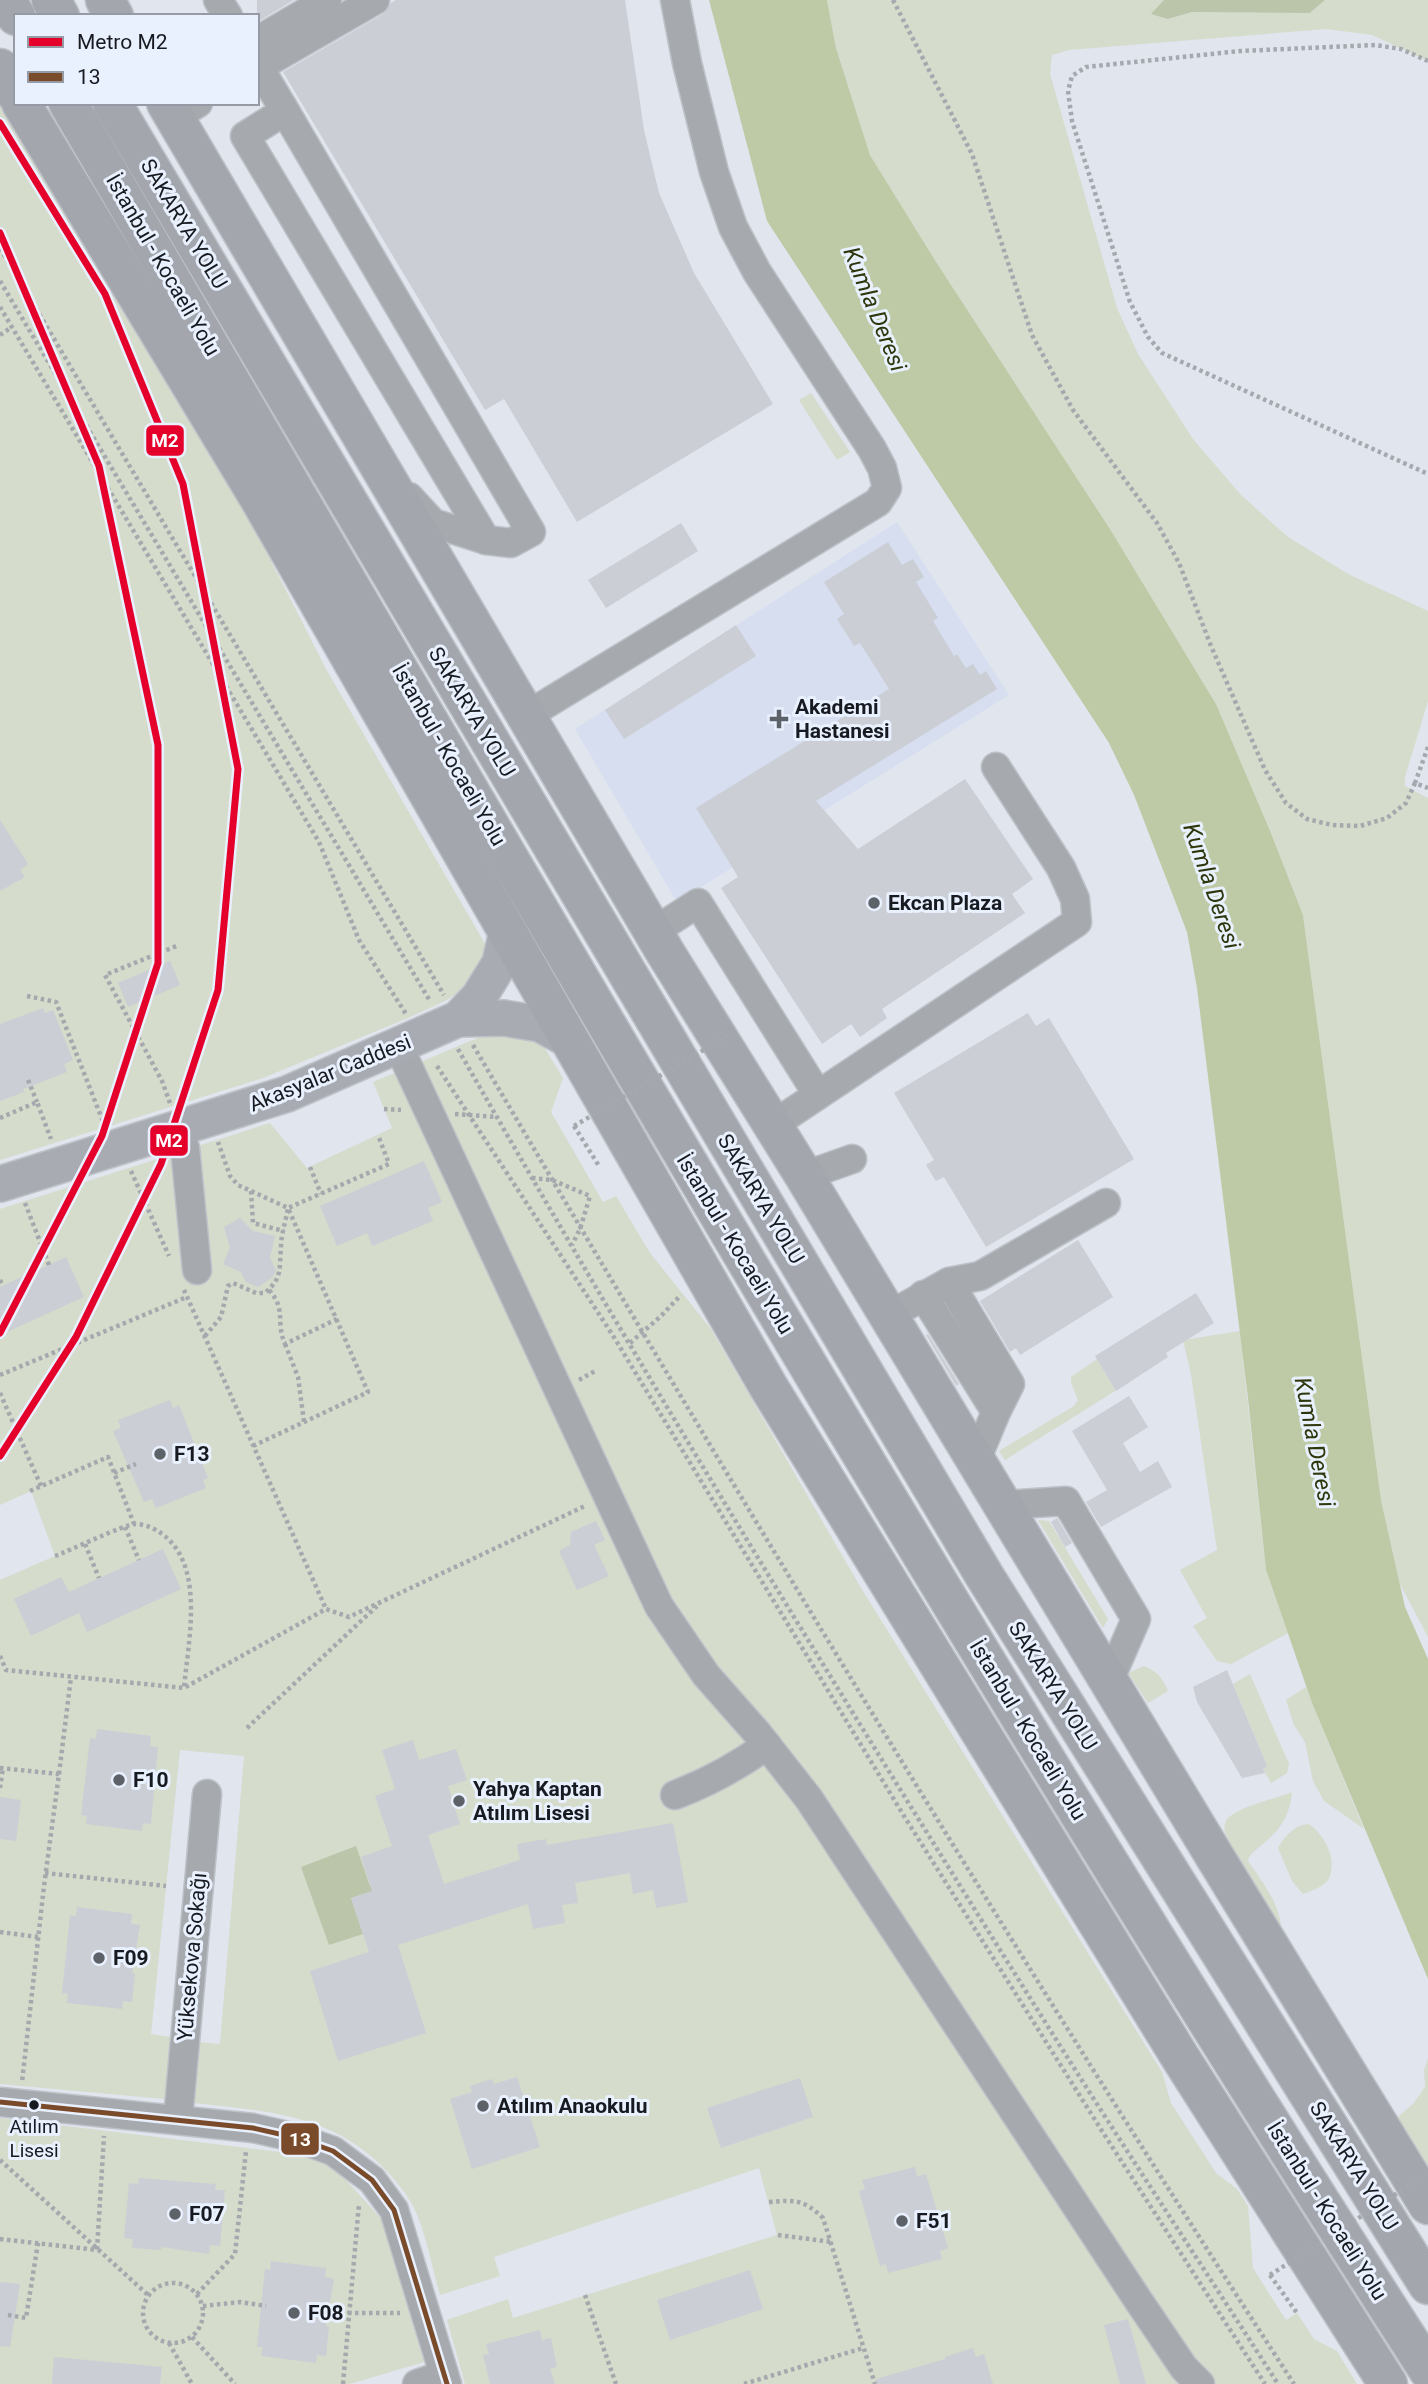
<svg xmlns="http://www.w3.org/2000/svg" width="1428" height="2384" viewBox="0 0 1428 2384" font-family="Roboto,sans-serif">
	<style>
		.built { fill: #d6def0 }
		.green { fill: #d5dccc }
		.forest { fill: #bbc5aa }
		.water { fill: #becaa5 }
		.building { fill: #cbced5 }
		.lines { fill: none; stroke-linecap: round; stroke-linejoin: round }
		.minor-casing { stroke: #bdc1c8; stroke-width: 31 }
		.major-casing { stroke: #bdc1c8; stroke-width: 38 }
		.highway-casing { stroke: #bdc1c8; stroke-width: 41 }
		.path { stroke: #a5a8ad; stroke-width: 4.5; stroke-dasharray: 3.5 3.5; stroke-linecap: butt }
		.minor { stroke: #a6a9ad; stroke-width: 28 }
		.major { stroke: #a9abb2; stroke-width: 35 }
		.highway { stroke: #a4a6ad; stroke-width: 38 }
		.path-bridge { stroke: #a5a8ad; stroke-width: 4.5; stroke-dasharray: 3.5 3.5; stroke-linecap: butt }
		.bus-1-casing { stroke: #e9f0fe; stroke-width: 10 }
		.bus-1 { stroke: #7a4b2a; stroke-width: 5 }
		.metro-1-casing { stroke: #e9f0fe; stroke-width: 12 }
		.metro-1 { stroke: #e4002b; stroke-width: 7 }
		.poi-dot { fill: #5d6168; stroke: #e9f0fe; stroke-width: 2.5 }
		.bus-dot { fill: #171a20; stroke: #e9f0fe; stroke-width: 2.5 }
		.labels { text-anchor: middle; stroke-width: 6; stroke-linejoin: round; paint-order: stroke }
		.bus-label { font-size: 19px; fill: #171a20; stroke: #e9f0fe }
		.street-label { font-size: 21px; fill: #171a20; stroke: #e9f0fe }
		.poi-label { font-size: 21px; font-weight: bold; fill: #171a20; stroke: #e9f0fe; text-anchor: start }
		.water-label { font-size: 23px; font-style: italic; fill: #2e360b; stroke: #e9f0fe }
		.line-badge { stroke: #e9f0fe; stroke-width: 2.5 }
		.badge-label { font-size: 19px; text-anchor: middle; font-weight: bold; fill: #fff }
	</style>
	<rect width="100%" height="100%" fill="#e0e5ee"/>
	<path class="built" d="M897,522l112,173 -332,207 -102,-173z"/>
	<g class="green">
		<path d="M827,0h337l4,19 24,-7 118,1 15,-13h103v61l-56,-26 -46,-6 -257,21 -17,5 -2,19 67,234 21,46 55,85 48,56 47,42 62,38 78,36v90l-23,76v9l23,12v839l-28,-53 -19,-84 -78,-585 -32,-82 -55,-129 -106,-175 -172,-264 -68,-110 -34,-107z"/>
		<path d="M0,100l243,406 83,163 162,280 -19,36 -22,15 -39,18 -145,60 -263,82z"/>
		<path d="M811,393l39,59 -13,8 -38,-60z"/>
		<path d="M524,1031l20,16 19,31 -12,34 52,90 13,-6 34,57 61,76 150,259 301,484 9,31 45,70 21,16 11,17 5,62 33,52 11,-7 17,26 23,12 20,33h-892l-18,-64 61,-21 5,19 264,-83 -18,-67 -265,89 6,19 -60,19c-7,-25 -15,-65 -26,-87 -8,-16 -20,-29 -32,-42 -54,-53 -118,-55 -188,-63l5,-61 21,2 24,-288 -64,-6 -29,284 20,3 -7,62 -164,-15v-504l55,-24 -24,-65 -31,14v-296l270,-86 37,45 85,-40 -19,-46 114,-48z"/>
		<path d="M1240,1331l26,239 22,63 -57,31 -14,-3 -24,-35 14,-8 -27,-48 37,-20 -26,-175 -8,-35z"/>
		<path d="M1097,1359l10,17 13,12 -115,72 -6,-9 75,-45 4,-6 -7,-17v-6z"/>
		<path d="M1038,1520l11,1 59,98 -5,9z"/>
		<path d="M1144,1666c12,4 19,13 24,25l-20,12 -20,-30z"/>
		<path d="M1250,1674l39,90 -2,9 -16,10 -8,-14 4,-3 -34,-82z"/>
		<path d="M1306,1687l6,16 52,126 -40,-28 -11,-20 -8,-39 -11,-17 -8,-25z"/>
		<path d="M1292,1792c-2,23 -11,37 -29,52 -7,6 -13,9 -15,17 13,19 32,43 33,66l-52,-85c-3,-7 -7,-14 -3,-21 8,-14 50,-22 66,-29z"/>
		<path d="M1309,1824c15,11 30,36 19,56 -4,6 -18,12 -25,14l-11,-13 -14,-33c7,-12 16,-23 31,-24z"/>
		<path d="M1428,2058v110l-23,-37 -13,-9 21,-18 12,-17 -1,-17z"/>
		<path d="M0,2118l313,38 28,18 41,46 42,142 -74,22h-350z"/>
	</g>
	<g class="forest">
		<path d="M1164,0h161l-15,13 -118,-1 -24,7 -17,-5z"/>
		<path d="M356,1846l14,40 9,3 -28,9 12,36 -34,11 -28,-78z"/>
	</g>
	<path class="water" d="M709,0h118l9,48 34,107 68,110 172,264 106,175 55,129 32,82 78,585 24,107 23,52v320l-116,-276 -46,-133 -18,-172 -51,-410 -10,-56 -53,-137 -25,-52 -342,-522z"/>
	<g class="building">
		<path d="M257,0h37l-37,22z"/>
		<path d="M396,0h229l19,130 15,63 35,80 79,131 -196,118 -73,-123 -19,11 -202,-338 100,-58 8,-11z"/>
		<path d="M681,523l17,28 -92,57 -18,-28z"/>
		<path d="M888,542l14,23 11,-6 11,18 -8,5 22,36 -5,3 21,35 3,-2 9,14 7,-4 7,11 6,-4 11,18 -181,112 42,48 107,-70 68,100 -21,15 13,19 -143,96 5,9 -27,19 -9,-13 -29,20 -101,-156 17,-11 -42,-69 193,-119 -29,-46 -6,3 -17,-27 7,-5 -20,-32z"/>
		<path d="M736,625l20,31 -132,83 -19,-29z"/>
		<path d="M0,820l28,44 -8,6 5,7 -25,14z"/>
		<path d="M170,961l10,24 -52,22 -10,-24z"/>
		<path d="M43,1008l2,5 8,-3 20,50 -9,4 3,8 -44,17 1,3 -24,9v-77z"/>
		<path d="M1028,1013l8,13 13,-8 85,141 -148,88 -42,-70 -8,4 -10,-16 8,-5 -40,-67z"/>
		<path d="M424,1161l18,41 -14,6 5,13 -61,25 -5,-13 -30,13 -17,-40z"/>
		<path d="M240,1218l13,13 22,5 -5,22 6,12 -4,8 -14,9 -12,-5 -5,-10 -18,-8 7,-16 -6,-21z"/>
		<path d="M1078,1240l35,57 -93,58 -4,-7 -6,4 -30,-51z"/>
		<path d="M66,1257l18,40 -84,38v-48z"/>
		<path d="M1196,1293l18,30 -48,30 2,4 -52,34 -21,-35z"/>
		<path d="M928,1334l31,50 -3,2 -30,-51z"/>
		<path d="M1129,1396l19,31 -25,16 17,29 18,-11 14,26 -71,40 -15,-25 21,-12 -35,-59z"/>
		<path d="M170,1400l3,8 6,-3 29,73 -5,2 3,8 -50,20 -4,-9 -8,3 -31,-71 8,-3 -3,-8z"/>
		<path d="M1057,1518l15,25 -7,4 -14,-25z"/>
		<path d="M596,1521l9,19 -11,5 15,31 -32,14 -18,-39 11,-6 1,-13z"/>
		<path d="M163,1549l18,40 -94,43 -8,-19 -48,23 -17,-37 47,-22 8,15z"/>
		<path d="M1227,1670l40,96 -4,3 2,4 -23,5 -45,-76 -4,-15z"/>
		<path d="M97,1729l54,7 -1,10 8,1 -7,77 -8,-1 -1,8 -56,-7 1,-8 -6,-1 9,-77 6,1z"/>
		<path d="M413,1740l6,20 37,-11 11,31 -19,6 12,38 -32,11 16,49 76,-24 -3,-16 29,-5 1,6 126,-22 15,79 -32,6 -3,-18 -20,4 -3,-21 -55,10 3,20 -16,2 3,18 -32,6 -5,-25 -130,41 28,88 -88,28 -28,-90 59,-19 -18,-54 21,-7 -11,-34 31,-11 -17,-50 20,-7 -13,-39z"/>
		<path d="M0,1797l21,3 -5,41 -16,-2z"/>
		<path d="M77,1907l55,7 -1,10 9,1 -8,48h3l-3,29 -9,-1 -1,8 -55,-6 1,-9 -6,-1 8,-78 6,1z"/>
		<path d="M517,2077l23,70 -68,22 -22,-70 22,-7 -2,-6 22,-7 2,5z"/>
		<path d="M800,2078l13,39 -92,31 -14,-40z"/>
		<path d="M915,2167l2,9 9,-2 22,74 -8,3 2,8 -54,14 -2,-9 -6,2 -21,-75 6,-2 -3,-9z"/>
		<path d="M139,2178l77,6 -1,6h10l-5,56 -10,-1 -1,9 -48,-7v3l-29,-2 1,-9 -9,-1 5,-55 9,1z"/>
		<path d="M271,2261l55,7 -1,9 9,2 -8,47 3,1 -3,29 -9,-1 -1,8 -55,-7 2,-9h-6l8,-78 5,1z"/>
		<path d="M750,2270l13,39 -93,31 -13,-40z"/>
		<path d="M0,2282l20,2 -10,63 -10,-1z"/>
		<path d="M1128,2319l18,65h-26l-16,-59z"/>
		<path d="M540,2330l2,10 9,-2 6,29 -7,2 5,15h-65l-7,-29 6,-1 -3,-10z"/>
		<path d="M973,2348l3,9 8,-3 9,30h-116l-1,-5 69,-20v-2z"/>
		<path d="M54,2357l108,10 -2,17h-108z"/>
	</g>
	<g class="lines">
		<defs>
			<g id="minor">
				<path d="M218,0l10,16"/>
				<path d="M257,41l70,-41"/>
				<path d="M257,64l28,47 246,421 -20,11 -25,-3 -241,-404 40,-25"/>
				<path d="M257,68l118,-68"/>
				<path d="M174,118l24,-15"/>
				<path d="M409,497l24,26 53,17"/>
				<path d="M526,716l352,-214 9,-14 -5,-20 -10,-19 -115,-177 -24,-45 -19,-55 -27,-109 -12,-63"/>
				<path d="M653,932l45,-29 120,192"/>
				<path d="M398,1045l261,561 47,69 52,59 51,65 329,501 46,68 16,16"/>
				<path d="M773,1125l304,-203 -2,-23 -14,-31 -65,-101"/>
				<path d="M178,1129l7,19 12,122"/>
				<path d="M803,1174l18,-4 31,-11"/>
				<path d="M949,1282l61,102 -14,28"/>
				<path d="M923,1295l73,117 -20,48"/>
				<path d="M888,1316l61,-34 31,-6 126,-73"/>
				<path d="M1003,1505l63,-4 70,118 -27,62"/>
				<path d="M675,1795c34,-13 63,-29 92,-50"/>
				<path d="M0,2102l253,26 44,10 36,13 39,29 22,30 53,174"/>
				<path d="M178,2119l29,-325"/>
				<path d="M417,2384l27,-9"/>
			</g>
			<g id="major">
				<path d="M458,1019l46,-1 36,6 31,17"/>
				<path d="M0,1184l287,-90 171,-75 21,-22 21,-34 7,-32"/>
			</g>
			<g id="highway">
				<path d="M6,0l10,16"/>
				<path d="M51,0l9,16"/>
				<path d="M105,0l9,16"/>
				<path d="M0,68l16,26"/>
				<path d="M21,103l239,397 508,886 412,671 208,327"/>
				<path d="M68,103c445,761 883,1526 1360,2267"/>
				<path d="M112,103l872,1472 444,710"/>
				<path d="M166,103l499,849 138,222 412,683 213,348"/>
			</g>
		</defs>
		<use href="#minor" class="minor-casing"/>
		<use href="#major" class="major-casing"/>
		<use href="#highway" class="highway-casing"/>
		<g class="path">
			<path d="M893,0l79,154 60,181 41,75 84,113 22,40 32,83 54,124 21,33 21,16 25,6 28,1 27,-8 19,-15 9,-20"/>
			<path d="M1428,61l-27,-12 -26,-4 -135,6 -154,16 -14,9 -4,15 4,30 58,181 18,35 14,16 266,121"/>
			<path d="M0,248l444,747"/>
			<path d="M0,281l430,720"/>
			<path d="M0,307l319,535 40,98 47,74"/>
			<path d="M0,335l12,-8"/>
			<path d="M1428,747l-13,36 13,5"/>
			<path d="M27,996l29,6 48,122"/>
			<path d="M473,1045c265,452 536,900 821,1339"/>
			<path d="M458,1049c189,333 391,660 594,984 74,118 151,234 226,351"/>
			<path d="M437,1066l175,268 292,482 198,315 163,253"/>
			<path d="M28,1080l9,22"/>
			<path d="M170,1103l-8,-22 -57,-106 74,-30"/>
			<path d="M384,1109l17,1"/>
			<path d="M455,1114l42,3"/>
			<path d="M0,1118l37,-16 14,37"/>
			<path d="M574,1126l25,40"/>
			<path d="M310,1167l11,27"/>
			<path d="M131,1171l38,85"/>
			<path d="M532,1178l20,2 38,16 -10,33 -8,16"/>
			<path d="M251,1191l2,32 31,8"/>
			<path d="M25,1203l24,62"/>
			<path d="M0,1280l3,6"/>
			<path d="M184,1290l142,319"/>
			<path d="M269,1290c18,20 6,31 16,54l52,-25"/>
			<path d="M205,1336l16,-19 7,-31 5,-3 23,10h9c18,-16 14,-24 16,-46 0,-13 5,-26 7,-39l-50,-23 -8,-9 -12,-34"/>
			<path d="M630,1343l30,-26 21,-22"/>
			<path d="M285,1344l13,33 6,45"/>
			<path d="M0,1375l187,-78"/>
			<path d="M579,1380l16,-9"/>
			<path d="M0,1393l41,93"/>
			<path d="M253,1446l115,-54 -80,-184 101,-44 -11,-29"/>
			<path d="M114,1473l22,-9"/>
			<path d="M30,1491l78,-34 26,67"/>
			<path d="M125,1527l14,33"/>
			<path d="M85,1544l14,34"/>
			<path d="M55,1556c14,-5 70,-32 80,-32 12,0 25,7 33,15 36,34 20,104 16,149"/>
			<path d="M0,1656l6,14 178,18 142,-79 23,8 236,-111"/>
			<path d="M247,1728l130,-122"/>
			<path d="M0,1768l59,6 -15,112 -22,196"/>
			<path d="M59,1774l12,-97"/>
			<path d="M0,1788l3,-20"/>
			<path d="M45,1873l121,13"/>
			<path d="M0,1932l38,5"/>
			<path d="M0,2160l148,135"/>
			<path d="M769,2202c27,-2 34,-3 54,16l52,166"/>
			<path d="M778,2235l54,7"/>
			<path d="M0,2239l97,11 7,-114"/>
			<path d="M1270,2275l27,38"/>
			<circle cx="173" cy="2313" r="30"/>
			<path d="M197,2294l38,-40 11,-103"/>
			<path d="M585,2295l31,89"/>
			<path d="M203,2306l37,-4 26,4"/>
			<path d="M348,2313h52"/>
			<path d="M8,2315l18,3 12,-75"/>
			<path d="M192,2337l43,47"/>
			<path d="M169,2343l23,41"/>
			<path d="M343,2384l16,-180"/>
			<path d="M744,2384l119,-36"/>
		</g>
		<use href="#minor" class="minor"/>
		<use href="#major" class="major"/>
		<use href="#highway" class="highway"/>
		<g class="path-bridge">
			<path d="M574,1126l157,-92"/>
			<path d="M1270,2275l154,-99"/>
		</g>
		<defs>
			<path id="bus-1" d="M0,2102l253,26 44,10 36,13 39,29 22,30 53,174"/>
		</defs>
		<use href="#bus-1" class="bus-1-casing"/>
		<use href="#bus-1" class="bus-1"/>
		<defs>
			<g id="metro-1">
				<path d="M0,123l105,171 78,190 55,285 -20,221 -57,174 -85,173 -76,119"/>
				<path d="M0,233l99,233 59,279v218l-56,173 -102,197"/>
			</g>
		</defs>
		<use href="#metro-1" class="metro-1-casing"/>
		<use href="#metro-1" class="metro-1"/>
	</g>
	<g class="poi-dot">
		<path d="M775.5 708.5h7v7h7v7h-7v7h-7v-7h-7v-7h7z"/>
		<circle cx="874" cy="903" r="7"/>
		<circle cx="160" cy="1454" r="7"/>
		<circle cx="119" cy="1780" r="7"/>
		<circle cx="459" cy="1801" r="7"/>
		<circle cx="99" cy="1958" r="7"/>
		<circle cx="483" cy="2106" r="7"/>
		<circle cx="175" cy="2214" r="7"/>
		<circle cx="902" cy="2221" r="7"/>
		<circle cx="294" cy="2313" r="7"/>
	</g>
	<circle class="bus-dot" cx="34" cy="2105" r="6"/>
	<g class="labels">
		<g class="bus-label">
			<text x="34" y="2133">Atılım<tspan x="34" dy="24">Lisesi</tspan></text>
		</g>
		<g class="street-label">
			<text transform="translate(184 224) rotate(59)" y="7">SAKARYA YOLU</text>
			<text transform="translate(163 265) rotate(60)" y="7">İstanbul - Kocaeli Yolu</text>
			<text transform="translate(472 712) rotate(59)" y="7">SAKARYA YOLU</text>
			<text transform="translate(449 755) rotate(60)" y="7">İstanbul - Kocaeli Yolu</text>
			<text transform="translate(330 1073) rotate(-22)" y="7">Akasyalar Caddesi</text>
			<text transform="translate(761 1199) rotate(59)" y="7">SAKARYA YOLU</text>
			<text transform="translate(735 1244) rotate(59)" y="7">İstanbul - Kocaeli Yolu</text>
			<text transform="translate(1053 1686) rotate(58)" y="7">SAKARYA YOLU</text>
			<text transform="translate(1028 1730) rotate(59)" y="7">İstanbul - Kocaeli Yolu</text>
			<text transform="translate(192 1957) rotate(-85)" y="7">Yüksekova Sokağı</text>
			<text transform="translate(1354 2166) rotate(58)" y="7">SAKARYA YOLU</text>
			<text transform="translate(1327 2211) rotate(58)" y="7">İstanbul - Kocaeli Yolu</text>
		</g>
		<g class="poi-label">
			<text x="795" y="714">Akademi<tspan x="795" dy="24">Hastanesi</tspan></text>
			<text x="888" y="910">Ekcan Plaza</text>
			<text x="174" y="1461">F13</text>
			<text x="133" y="1787">F10</text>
			<text x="473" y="1796">Yahya Kaptan<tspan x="473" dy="24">Atılım Lisesi</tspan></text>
			<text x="113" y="1965">F09</text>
			<text x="497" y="2113">Atılım Anaokulu</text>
			<text x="189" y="2221">F07</text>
			<text x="916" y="2228">F51</text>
			<text x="308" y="2320">F08</text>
		</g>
		<g class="water-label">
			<text transform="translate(875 309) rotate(68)" y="8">Kumla Deresi</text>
			<text transform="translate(1212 886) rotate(71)" y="8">Kumla Deresi</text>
			<text transform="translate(1315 1442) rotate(79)" y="8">Kumla Deresi</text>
		</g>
	</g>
	<g class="line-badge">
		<rect x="145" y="424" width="40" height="33" rx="7" fill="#e4002b"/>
		<rect x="149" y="1124" width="40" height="33" rx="7" fill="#e4002b"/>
		<rect x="280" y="2122" width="40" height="34" rx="7" fill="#7a4b2a"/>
	</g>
	<g class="badge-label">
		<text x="165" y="447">M2</text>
		<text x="169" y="1147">M2</text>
		<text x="300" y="2146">13</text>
	</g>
	<rect x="14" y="14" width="245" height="91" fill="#e9f0fe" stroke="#959aa5" stroke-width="2"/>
	<rect x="28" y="37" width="35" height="10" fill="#e4002b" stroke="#959aa5" stroke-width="2"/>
	<text x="77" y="49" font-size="21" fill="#171a20">Metro M2</text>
	<rect x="28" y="72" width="35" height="10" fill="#7a4b2a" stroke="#959aa5" stroke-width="2"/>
	<text x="77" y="84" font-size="21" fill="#171a20">13</text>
</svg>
